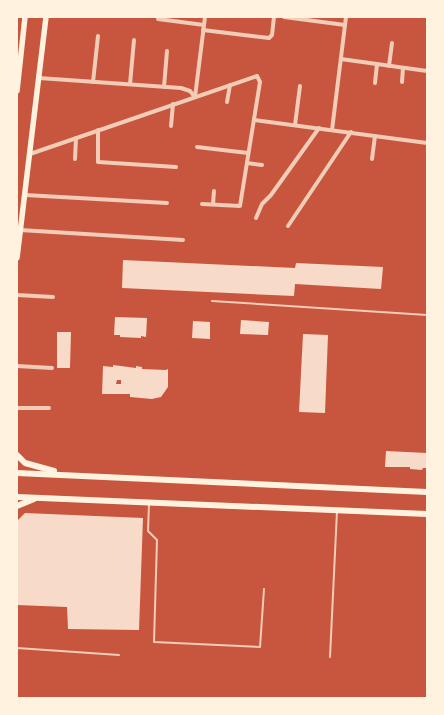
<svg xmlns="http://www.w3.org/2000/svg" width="444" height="715" viewBox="0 0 444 715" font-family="Jost,sans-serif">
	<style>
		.building { fill: #f7dbc8; fill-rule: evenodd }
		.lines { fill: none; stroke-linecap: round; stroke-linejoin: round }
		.service { stroke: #f1ccb7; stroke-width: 2 }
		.minor { stroke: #f1ccb7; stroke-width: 4 }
		.secondary { stroke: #fff3e0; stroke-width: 5.5 }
		.primary { stroke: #fff3e0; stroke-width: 6 }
	</style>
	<rect width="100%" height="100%" fill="#c8553d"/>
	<g class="building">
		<path d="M123,260l172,8 1,-5 87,4 -2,22 -86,-5 -1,12 -172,-8z"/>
		<path d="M115,317l32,1 -1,19 -5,-1v2l-21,-1v-2h-6z"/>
		<path d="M241,320l28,2 -1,13 -28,-1z"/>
		<path d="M193,321l17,1v17l-18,-1z"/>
		<path d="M57,332h14l-1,36h-13z"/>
		<path d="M303,334l25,1 -3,78 -26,-1z"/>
		<path d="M113,365l23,3v-2l6,1v2l24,1 2,-1v18l-7,10 -9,2 -22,-2v-3h-28l1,-28 10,1zM117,380h4v4h-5z"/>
		<path d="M386,451l41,2v15h-4l-1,2 -12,-1v-2h-25z"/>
		<path d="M25,513l118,5 -4,112 -71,-1 -1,-22 -50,-2v-84z"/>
	</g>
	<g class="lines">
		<g class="service">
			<path d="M212,301l215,14"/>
			<path d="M149,504l-1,27 9,9 -3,102 106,5 4,-58"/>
			<path d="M17,648l102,7"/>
			<path d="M330,657l7,-146"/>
		</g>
		<g class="minor">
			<path d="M284,17l61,8"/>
			<path d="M158,19l46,6"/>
			<path d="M203,30l66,8 3,-3 2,-18"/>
			<path d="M341,59l86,12"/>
			<path d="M389,66l3,-23"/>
			<path d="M39,78l142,10 9,3 5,6"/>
			<path d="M93,82l5,-46"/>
			<path d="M402,82l1,-14"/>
			<path d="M375,83l2,-19"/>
			<path d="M130,84l4,-44"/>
			<path d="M164,87l3,-36"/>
			<path d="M195,97l10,-80"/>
			<path d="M227,102l3,-17"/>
			<path d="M254,120l173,23"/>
			<path d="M295,125l5,-39"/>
			<path d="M171,126l2,-22"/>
			<path d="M98,130v32l78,5"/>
			<path d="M332,130l14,-113"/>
			<path d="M197,147l51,6"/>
			<path d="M30,154l227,-78 3,6 -20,124 -38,-2"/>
			<path d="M75,159l1,-21"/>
			<path d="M372,159l3,-23"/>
			<path d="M247,163l15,2"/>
			<path d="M25,195l142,8"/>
			<path d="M213,204l1,-13"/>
			<path d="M256,218l6,-14 9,-9 48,-67"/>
			<path d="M288,226l63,-94"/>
			<path d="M20,230l163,10"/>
			<path d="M17,295l36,2"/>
			<path d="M17,366l35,2"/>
			<path d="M17,408h32"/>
		</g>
		<g class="secondary">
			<path d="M17,91l8,-74"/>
			<path d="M17,258l29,-241"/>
		</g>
		<g class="primary">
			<path d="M17,455l8,8 29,8"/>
			<path d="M17,473l410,19"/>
			<path d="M17,497l410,17"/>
			<path d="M17,506l17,-7"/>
		</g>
	</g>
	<rect width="444" height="715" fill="none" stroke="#fff3e0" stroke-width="36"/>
</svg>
